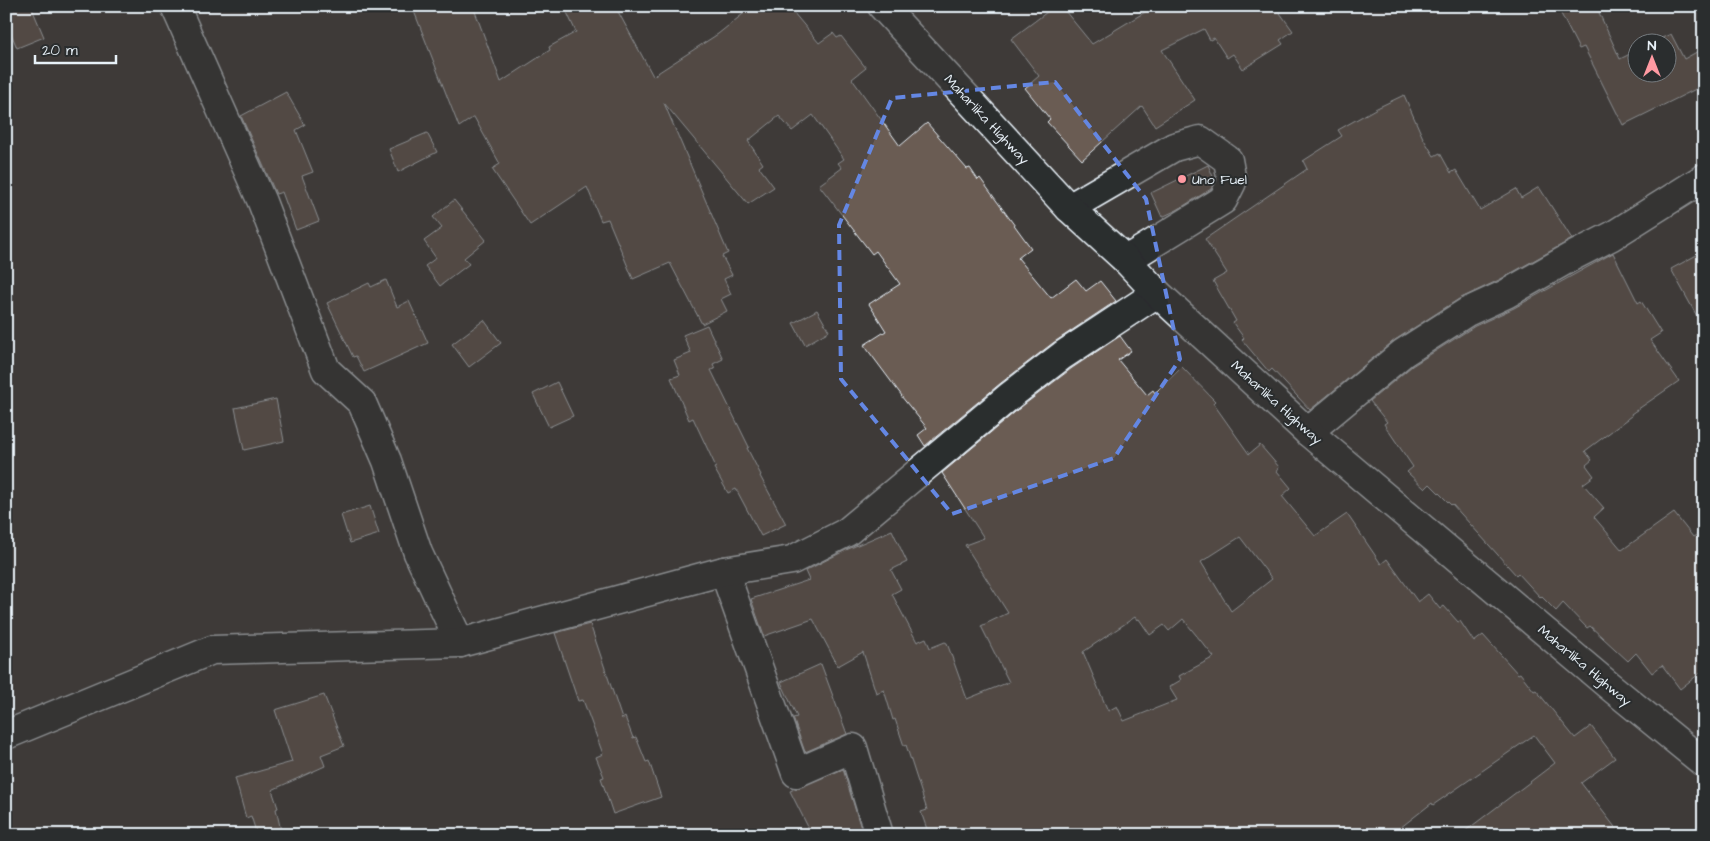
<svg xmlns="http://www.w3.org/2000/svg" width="1710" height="841" viewBox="0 0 1710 841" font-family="'Architects Daughter',sans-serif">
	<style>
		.building { fill: #6b5b53; stroke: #e8f1f8; fill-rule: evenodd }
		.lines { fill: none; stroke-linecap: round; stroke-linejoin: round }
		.minor-casing { stroke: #e8f1f8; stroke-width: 31 }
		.highway-casing { stroke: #e8f1f8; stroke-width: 31 }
		.minor { stroke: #2a2d2e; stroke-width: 28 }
		.highway { stroke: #2a2d2e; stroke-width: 28 }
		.marked { fill: none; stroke: #6487e3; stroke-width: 4; stroke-dasharray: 10 6; stroke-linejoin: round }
		.poi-dot { fill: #ff9aa2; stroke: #2a2d2e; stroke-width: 2 }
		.labels { text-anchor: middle; stroke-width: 4; stroke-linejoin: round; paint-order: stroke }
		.street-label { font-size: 14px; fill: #e8f1f8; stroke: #2a2d2e }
		.poi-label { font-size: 14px; fill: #e8f1f8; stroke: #2a2d2e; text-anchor: start }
	</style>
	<rect width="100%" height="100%" fill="#3e3b39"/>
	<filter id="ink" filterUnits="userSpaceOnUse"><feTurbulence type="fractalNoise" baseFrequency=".02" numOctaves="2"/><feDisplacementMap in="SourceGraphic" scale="10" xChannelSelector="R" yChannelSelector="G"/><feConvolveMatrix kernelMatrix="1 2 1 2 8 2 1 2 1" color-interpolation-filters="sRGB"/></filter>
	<g filter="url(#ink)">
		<g class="building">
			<path d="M15,6h16l13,31 -27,11 -11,-27v-11z"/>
			<path d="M412,6h61l28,76 49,-32 -1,-3 27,-15 -12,-26h51l38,70 65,-42 35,-28h35l31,37 14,-10 4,5 4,-2 25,32 -14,11 48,67 27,-23 40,46 3,-1 8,12 2,-2 51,70 -13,10 33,40 25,-19 10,12 14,-10 16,20 -63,42 -52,40 -76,63 -7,-11 9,-7 -26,-32h1l-38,-51 22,-14 -17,-27 31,-20 -24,-33 -4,3 -53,-69 23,-17 -4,-5 6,-4 -31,-44 -21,16 -13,-15 -31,25 15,23 -4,3 15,20 -26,17 -84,-101 64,150 -6,3 10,19 -8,4 7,15 -10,5 6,12 -25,13 -32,-61 -37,16 -25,-60 -7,2 -14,-34 -57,38 -38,-56 8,-5 -26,-47 -15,10z"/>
			<path d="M1055,6h6l31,38 63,-38h120l18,25 -13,9 3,4 -40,25 -10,-15 -6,4 -13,-20 -4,2 -6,-11 -42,21 33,50 -40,26 -13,-20 -60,54 -35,-38 3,-3 -25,-31 14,-12 -28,-37z"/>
			<path d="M1557,6h39l24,53 18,-9v22h30v-30h-15l18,-8 13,25 20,-11v37l-81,40 -39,-78 -5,2z"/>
			<path d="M286,92l19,33 -9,5 17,42 -11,4 17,45 -23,9 -14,-38 -6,2 -35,-78z"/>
			<path d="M1404,95l19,43 11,18 6,-3 11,20 5,-3 24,40 36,-21 5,9 18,-11 33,52 -73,41 -40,19 -64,41 -85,70 -38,-41 -3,3 -27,-32 2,-2 -11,-15 3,-2 -23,-40 14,-8 -22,-34 102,-70 -4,-8 39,-25 -4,-6 39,-22z"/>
			<path d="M427,133l10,19 -39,20 -9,-23z"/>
			<path d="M1208,165l7,16 -4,8 -34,21 -15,7 -11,-24z"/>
			<path d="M454,200l32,40 -22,18 5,6 -29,22 -15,-20 11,-8 -12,-17 18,-13 -9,-11z"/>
			<path d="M1704,251v78l-33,-60z"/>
			<path d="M1613,253l25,50 3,-2 20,32 -11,7 29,41 -48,33 1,2 -47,35 7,9 -6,5 8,11 -11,8 21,24 -10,9 28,33 52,-37 19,24 11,-7v140l-24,19 -18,-24 -10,8 -16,-20 -8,8 -38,-35 -3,2 -24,-25 -7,8 -15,-15 -1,1 -22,-24 -2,2 -64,-71 -1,1 -21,-21 -5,5 -18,-17 6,-5 -29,-43 3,-2 -17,-21 42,-35 63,-40 39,-18z"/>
			<path d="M386,280l11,27 12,-6 19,42 -64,29 -8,-16 -3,1 -26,-54 42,-20 2,4z"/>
			<path d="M817,310l12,21 -24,14 -12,-22z"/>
			<path d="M484,320l17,23 -32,24 -17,-23z"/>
			<path d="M707,325l16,34 -10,5 2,5 -4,1 38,77 -2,1 14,27 -1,1 26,48 -25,12 -25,-47 -8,4 -14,-25 2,-1 -23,-49 -4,2 -18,-42 9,-3 -6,-15 17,-7 -8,-18z"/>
			<path d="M1120,336l11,15 -13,9 29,35 6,-5 2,3 27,-26 33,34 -2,2 36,51 11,-9 19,22 -2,4 14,17 -9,8 33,40 32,-22 34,50 6,-5 31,43 10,-8 12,15 4,-3 14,16 2,-1 14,21 9,-7 35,39 2,-1 14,18 2,-1 39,48 16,-12 24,32 -34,25 40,52h-161l95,-72 -21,-28 -101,70 -1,-2 -41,32h-462l-8,-23 6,-2 -21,-65 -2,1 -9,-27 -2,1 -9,-30 -8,3 -13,-41 -25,14 -25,-47 -49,17 -13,-37 58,-19 -4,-9 41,-21 46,-20 15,32 -16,8 10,19 -9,5 25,48 9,-4 4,10 15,-6 2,1 20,56 42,-17 -28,-56 27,-13 -43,-68 19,-7 -42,-65 79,-66 51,-39zM1240,537l32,42 -41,32 -30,-49zM1135,617l2,3 2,-1 11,16 14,-10 5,6 14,-12 31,38 -35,19 2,4 -12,7 8,13 -53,21 -7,-15 -9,5 -25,-59z"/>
			<path d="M557,382l16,34 -24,11 -16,-33z"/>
			<path d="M276,399l8,42 -40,9 -9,-42z"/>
			<path d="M370,506l9,28 -29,9 -9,-28z"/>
			<path d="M590,624l32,95 3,-2 8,21 3,-1 10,25 3,-1 12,36 -48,17 -12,-36 3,-1 -8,-20 7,-3 -20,-54 -5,1 -23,-68z"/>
			<path d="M821,664l26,70 -42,18 -12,-34 4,-1 -16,-35z"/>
			<path d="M324,695l20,51 -23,9 4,11 -53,24 6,18 -2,1 6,26h-25l-6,-19 -5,2 -11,-40 57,-16 -17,-52z"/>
			<path d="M843,769l20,66h-51l-22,-44z"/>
		</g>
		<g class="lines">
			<defs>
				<g id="minor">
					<path d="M175,6l87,196 64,168 36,33 25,58 31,92 42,90"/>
					<path d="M1069,208l105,-61 26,-7 28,20 4,22 -9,18 -97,60"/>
					<path d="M1308,432l95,-79 64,-41 39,-18 65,-37 41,-21 92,-58"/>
					<path d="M724,571l72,202 57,-25 26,87"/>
					<path d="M6,735l206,-85 248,-7 264,-72 68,-11 55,-28 164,-137 52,-40 94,-62"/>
				</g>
				<path id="highway" d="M882,6l187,202 57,52 31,33 151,139 299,252 97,79"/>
			</defs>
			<use href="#minor" class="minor-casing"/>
			<use href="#highway" class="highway-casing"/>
			<use href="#minor" class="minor"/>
			<use href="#highway" class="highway"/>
		</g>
	</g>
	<path d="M0 0H1710V841H0ZM1055,82l91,117 34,160 -66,99 -162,56 -111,-135 -2,-154 53,-127z" fill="#3e3b39" fill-opacity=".55" fill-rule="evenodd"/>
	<path class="marked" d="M1055,82l91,117 34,160 -66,99 -162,56 -111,-135 -2,-154 53,-127z"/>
	<circle class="poi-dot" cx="1182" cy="179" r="5"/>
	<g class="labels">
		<g class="street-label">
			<text transform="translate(987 119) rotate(47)" y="5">Maharlika Highway</text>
			<text transform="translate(1277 402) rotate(42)" y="5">Maharlika Highway</text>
			<text transform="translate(1585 665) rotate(40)" y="5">Maharlika Highway</text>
		</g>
		<g class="poi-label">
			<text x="1192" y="184">Uno Fuel</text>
		</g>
	</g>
	<rect width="1710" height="841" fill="none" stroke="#2a2d2e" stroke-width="25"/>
	<rect x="12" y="12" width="1685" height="816" fill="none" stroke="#e8f1f8" stroke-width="2" filter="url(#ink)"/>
	<g transform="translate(1652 58)"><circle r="24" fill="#2a2d2e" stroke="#767b7f"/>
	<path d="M0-4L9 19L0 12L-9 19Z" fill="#ff9aa2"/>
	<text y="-8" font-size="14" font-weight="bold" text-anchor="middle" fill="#e8f1f8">N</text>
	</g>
	<path d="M35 55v8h81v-8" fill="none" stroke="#e8f1f8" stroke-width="2.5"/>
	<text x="42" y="55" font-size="15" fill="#e8f1f8" stroke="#2a2d2e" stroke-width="4" paint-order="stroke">20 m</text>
</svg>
